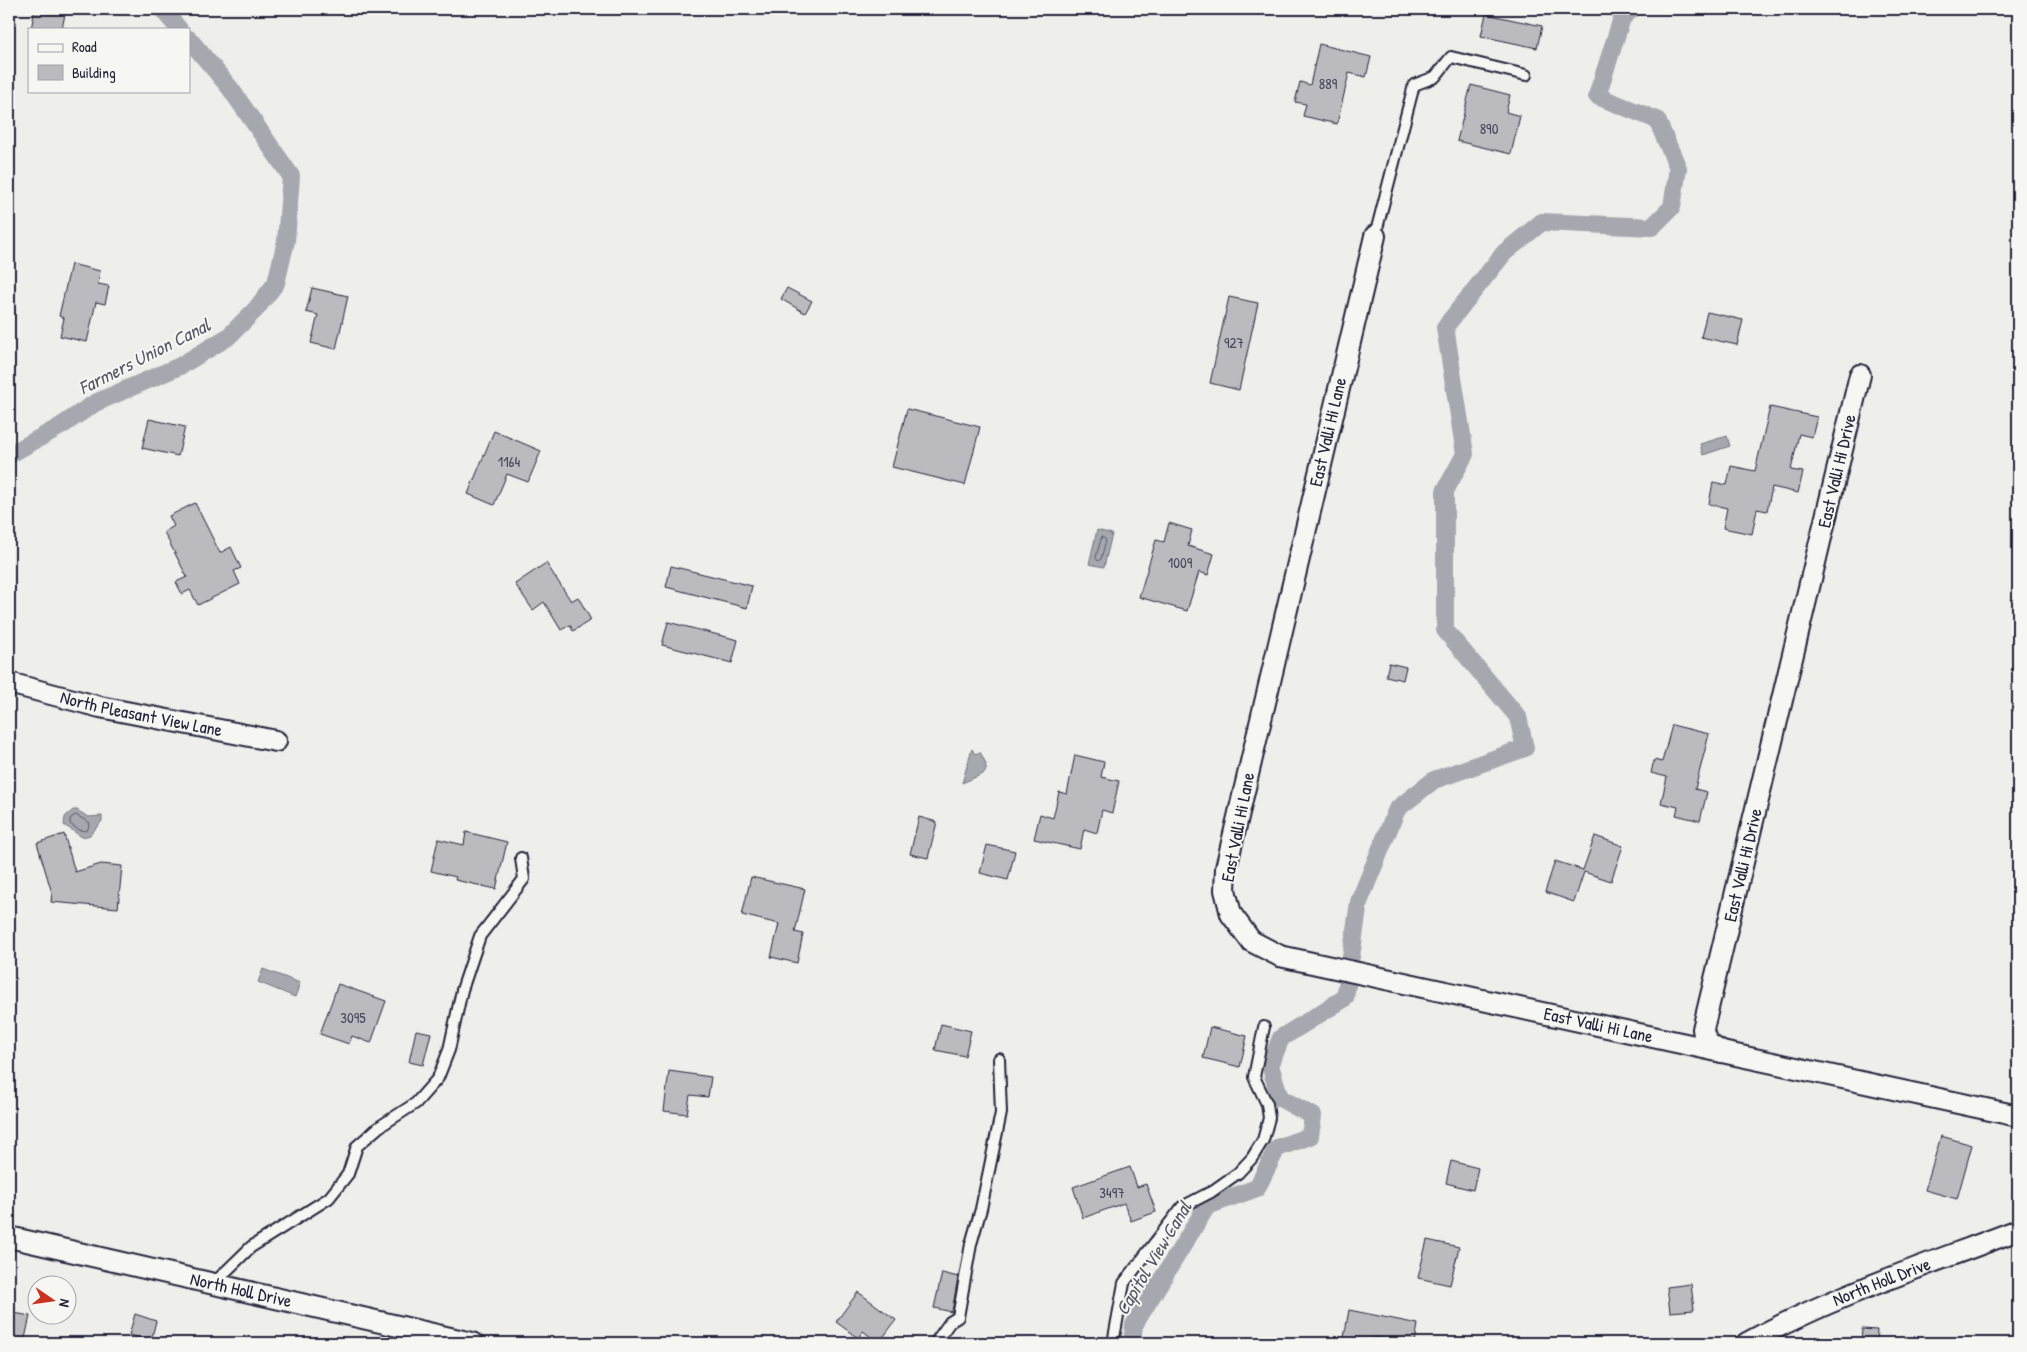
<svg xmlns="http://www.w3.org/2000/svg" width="2027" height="1352" viewBox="0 0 2027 1352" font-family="'Patrick Hand',sans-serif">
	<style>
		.water { fill: #a7a7af; stroke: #727281 }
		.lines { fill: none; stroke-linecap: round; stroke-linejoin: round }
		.shore { stroke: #575769; stroke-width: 1 }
		.canal { stroke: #a7a7af; stroke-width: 18 }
		.building { fill: #bbbbbf; stroke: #22223b }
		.lane-casing { stroke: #22223b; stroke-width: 14 }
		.street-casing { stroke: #22223b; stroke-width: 24 }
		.lane { stroke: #f6f6f2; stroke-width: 10 }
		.street { stroke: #f6f6f2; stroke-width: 20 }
		.labels { text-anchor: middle; stroke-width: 4; stroke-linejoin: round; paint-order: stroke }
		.number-label { font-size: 15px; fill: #48485c }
		.street-label { font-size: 18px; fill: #22223b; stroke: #f6f6f2 }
		.water-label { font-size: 19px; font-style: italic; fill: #575769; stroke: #f6f6f2 }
	</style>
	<rect width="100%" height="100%" fill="#eeeeeb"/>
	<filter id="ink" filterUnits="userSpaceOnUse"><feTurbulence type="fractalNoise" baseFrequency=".02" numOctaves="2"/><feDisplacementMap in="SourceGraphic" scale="10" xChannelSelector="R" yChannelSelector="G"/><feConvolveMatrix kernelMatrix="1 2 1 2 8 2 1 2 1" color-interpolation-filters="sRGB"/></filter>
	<g filter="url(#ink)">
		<g class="water">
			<path d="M1727,436l3,10 -27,9 -3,-11z"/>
			<path d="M1097,530l15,4 -8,33 -15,-3z"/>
			<path d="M972,749l3,5 5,-2 6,12 -1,3 2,1 -4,6 -21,9z"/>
			<path d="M73,810h4l11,7 14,-1v5l-12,14 -8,2 -18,-12 1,-8z"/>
			<path d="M263,969l37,14 -5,14 -37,-15z"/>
		</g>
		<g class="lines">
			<g class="shore">
				<path d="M1102,537l4,3 -5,19 -3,2 -2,-3z"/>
				<path d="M76,815l14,8 -3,8 -8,-1 -9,-6v-5z"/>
			</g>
			<g class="canal">
				<path d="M162,9l17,20"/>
				<path d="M9,455l52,-29 34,-23 85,-37 48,-29 28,-28 20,-26 10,-42 5,-65 -61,-88 -41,-49"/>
				<path d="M1351,957l8,-55 38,-93 37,-29 91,-32 -7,-31 -73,-87v-139l20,-37 -20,-127 59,-74 38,-31 110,5 20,-20 6,-39 -21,-48 -60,-24 25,-78 10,-9"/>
				<path d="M1132,1343l2,-18 73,-119 50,-18 20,-40 33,-12 3,-20 -33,-18 -10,-33 11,-27 64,-40 2,-13"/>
			</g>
		</g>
		<g class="building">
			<path d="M35,9h31l-4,20h-31z"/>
			<path d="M1486,14l56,12 -5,22 -56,-12z"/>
			<path d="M1319,44l52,13 -5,20 -17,-4 -12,51 -34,-8 3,-12 -11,-2 5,-20 10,3z"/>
			<path d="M1471,85l39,10 -4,17 14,4 -9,38 -54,-13z"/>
			<path d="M71,264l29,7 -2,13 11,2 -4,18 -9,-2 -9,40 -27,-6 4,-18 -5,-2z"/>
			<path d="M312,288l36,8 -12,53 -25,-6 7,-28 -12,-3z"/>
			<path d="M787,288l25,13 -7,12 -24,-14z"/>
			<path d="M1229,297l29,6 -19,87 -29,-7z"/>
			<path d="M1707,312l36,8 -6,25 -36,-8z"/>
			<path d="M1770,407l47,10 -5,20 -13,-3 -8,36 12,2 -5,21 -26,-6 -5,24 -10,-2 -5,25 -29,-6 4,-20 -18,-4 4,-22 14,3 4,-19 24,5z"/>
			<path d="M907,409l73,18 -15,58 -73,-18z"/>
			<path d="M149,419l36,8 -7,29 -36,-8z"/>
			<path d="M494,431l47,20 -13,31 -21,-8 -13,31 -26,-11z"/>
			<path d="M195,503l25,50 11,-6 10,21 -7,3 6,13 -42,21 -8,-15 -8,4 -6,-12 11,-5 -23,-45 10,-6 -5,-10z"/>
			<path d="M1169,523l23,7 -4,16 26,8 -6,21 -9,-3 -12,39 -48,-14 17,-57 8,2z"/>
			<path d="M546,563l25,38 7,-4 13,23 -18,11 -3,-6 -9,5 -17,-28 -11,8 -18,-26z"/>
			<path d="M671,566l81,20 -5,22 -81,-21z"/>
			<path d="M668,622l70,18 -6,23 -70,-18z"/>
			<path d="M1389,663l17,4 -3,13 -17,-4z"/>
			<path d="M1672,725l37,9 -14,55 12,3 -7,29 -24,-6 2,-8 -17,-4 6,-26 -16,-4 3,-13 8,2z"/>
			<path d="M1075,755l29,7 -3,15 18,4 -7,32 -10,-3 -5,23 -13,-4 -4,20 -46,-10 6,-25 13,4 6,-26 8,2z"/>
			<path d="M919,817l18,5 -9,36 -18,-4z"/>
			<path d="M466,832l41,10 -11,47 -41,-9 1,-3 -25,-6 7,-32 26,6z"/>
			<path d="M64,834l11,38 26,-8 21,2 -4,42 -67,-6 1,-9 -15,-50z"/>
			<path d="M1595,836l28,10 -12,35 -27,-9 -10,30 -29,-10 10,-31 28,9z"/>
			<path d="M987,845l28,6 -7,29 -28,-7z"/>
			<path d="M751,877l54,12 -10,43 8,2 -6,29 -26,-6 8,-33 -37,-9z"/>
			<path d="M338,984l48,17 -15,42 -19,-7 -3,8 -29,-10z"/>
			<path d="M941,1024l30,7 -6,25 -30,-6z"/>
			<path d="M1210,1027l37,9 -7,31 -37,-9z"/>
			<path d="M416,1030l15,3 -8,32 -14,-3z"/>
			<path d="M669,1071l42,6 -3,20 -18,-2 -3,19 -23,-3z"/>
			<path d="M1941,1136l31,9 -15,54 -32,-9z"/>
			<path d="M1451,1161l27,7 -5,22 -27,-7z"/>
			<path d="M1130,1167l7,20 9,-3 10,28 -25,9 -7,-18 -41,15 -10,-31z"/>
			<path d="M1427,1240l32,7 -9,38 -32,-7z"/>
			<path d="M942,1273l16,4 -6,35 -18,-4z"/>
			<path d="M1691,1284l3,26 -24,2 -3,-25z"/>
			<path d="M858,1292l38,28 -17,23 -16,-12 -5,7 -22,-16z"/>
			<path d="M1349,1310l69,14 -3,19 -41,-6 -2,6h-29z"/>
			<path d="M9,1312l21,4 -6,27h-15z"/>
			<path d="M135,1314l21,7 -5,20 -22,-6z"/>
			<path d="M1862,1329l15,1 -1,13h-15z"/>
		</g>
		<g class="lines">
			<defs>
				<g id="lane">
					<path d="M1375,236l39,-151 21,-8 16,-20 75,18"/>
					<path d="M213,1284l38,-37 78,-49 19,-24 9,-28 22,-19 37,-24 22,-25 11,-28 13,-60 18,-54 44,-57 -3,-21"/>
					<path d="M935,1343l15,-21 8,-5 13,-73 10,-35 20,-96 -2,-54"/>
					<path d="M1113,1343l11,-60 58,-76 29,-15 27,-19 14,-15 11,-18 6,-22 -2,-14 -13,-27 10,-50"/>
				</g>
				<g id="street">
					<path id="s1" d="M1375,236l-149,632 -1,22 6,24 20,27 29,15 442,96"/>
					<path d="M1860,375l-157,654c1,13 8,17 19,23l296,64"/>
					<path id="s2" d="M9,683l91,24 176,34"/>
					<path id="s3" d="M9,1237l463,106"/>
					<path id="s4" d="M1747,1343c85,-47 180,-78 271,-113"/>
				</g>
			</defs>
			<use href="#lane" class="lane-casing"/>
			<use href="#street" class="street-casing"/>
			<use href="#lane" class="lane"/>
			<use href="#street" class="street"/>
		</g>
	</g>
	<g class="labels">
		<g class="number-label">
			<text x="1328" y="89">889</text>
			<text x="1489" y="134">890</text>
			<text x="1234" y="348">927</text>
			<text x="509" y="467">1164</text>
			<text x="1180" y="568">1009</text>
			<text x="353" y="1023">3095</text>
			<text x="1112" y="1198">3497</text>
		</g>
		<g class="street-label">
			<text transform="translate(1328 432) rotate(-77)" y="6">East Valli Hi Lane</text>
			<text transform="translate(1837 471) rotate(-77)" y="6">East Valli Hi Drive</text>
			<text dy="6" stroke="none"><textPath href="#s2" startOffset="136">North Pleasant View Lane</textPath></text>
			<text transform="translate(1238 827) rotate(-79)" y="6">East Valli Hi Lane</text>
			<text transform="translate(1743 865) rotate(-77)" y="6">East Valli Hi Drive</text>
			<text dy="6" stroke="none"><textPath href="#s1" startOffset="1088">East Valli Hi Lane</textPath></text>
			<text dy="6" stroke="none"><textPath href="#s4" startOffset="148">North Holl Drive</textPath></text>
			<text dy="6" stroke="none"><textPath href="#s3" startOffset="238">North Holl Drive</textPath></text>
		</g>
		<g class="water-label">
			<text transform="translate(144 356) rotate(-27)" y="7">Farmers Union Canal</text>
			<text transform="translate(1153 1258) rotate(-59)" y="7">Capitol View Canal</text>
		</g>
	</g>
	<rect width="2027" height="1352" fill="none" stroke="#f6f6f2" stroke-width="30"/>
	<rect x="15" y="15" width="1997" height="1322" fill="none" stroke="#22223b" stroke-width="2" filter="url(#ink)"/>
	<rect x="28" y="28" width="162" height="65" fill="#f6f6f2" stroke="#a1a1a9"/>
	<rect x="38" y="44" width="25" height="8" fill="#f6f6f2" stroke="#a1a1a9"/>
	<text x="72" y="52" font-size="15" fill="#22223b">Road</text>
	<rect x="38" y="65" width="25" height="15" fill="#bbbbbf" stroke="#a1a1a9"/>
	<text x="72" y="78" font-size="15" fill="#22223b">Building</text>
	<g transform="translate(52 1300) rotate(103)"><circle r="24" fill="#f6f6f2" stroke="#a1a1a9"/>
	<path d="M0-4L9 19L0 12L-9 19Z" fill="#c8321e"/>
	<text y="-8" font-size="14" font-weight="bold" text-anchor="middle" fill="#22223b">N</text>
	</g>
</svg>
